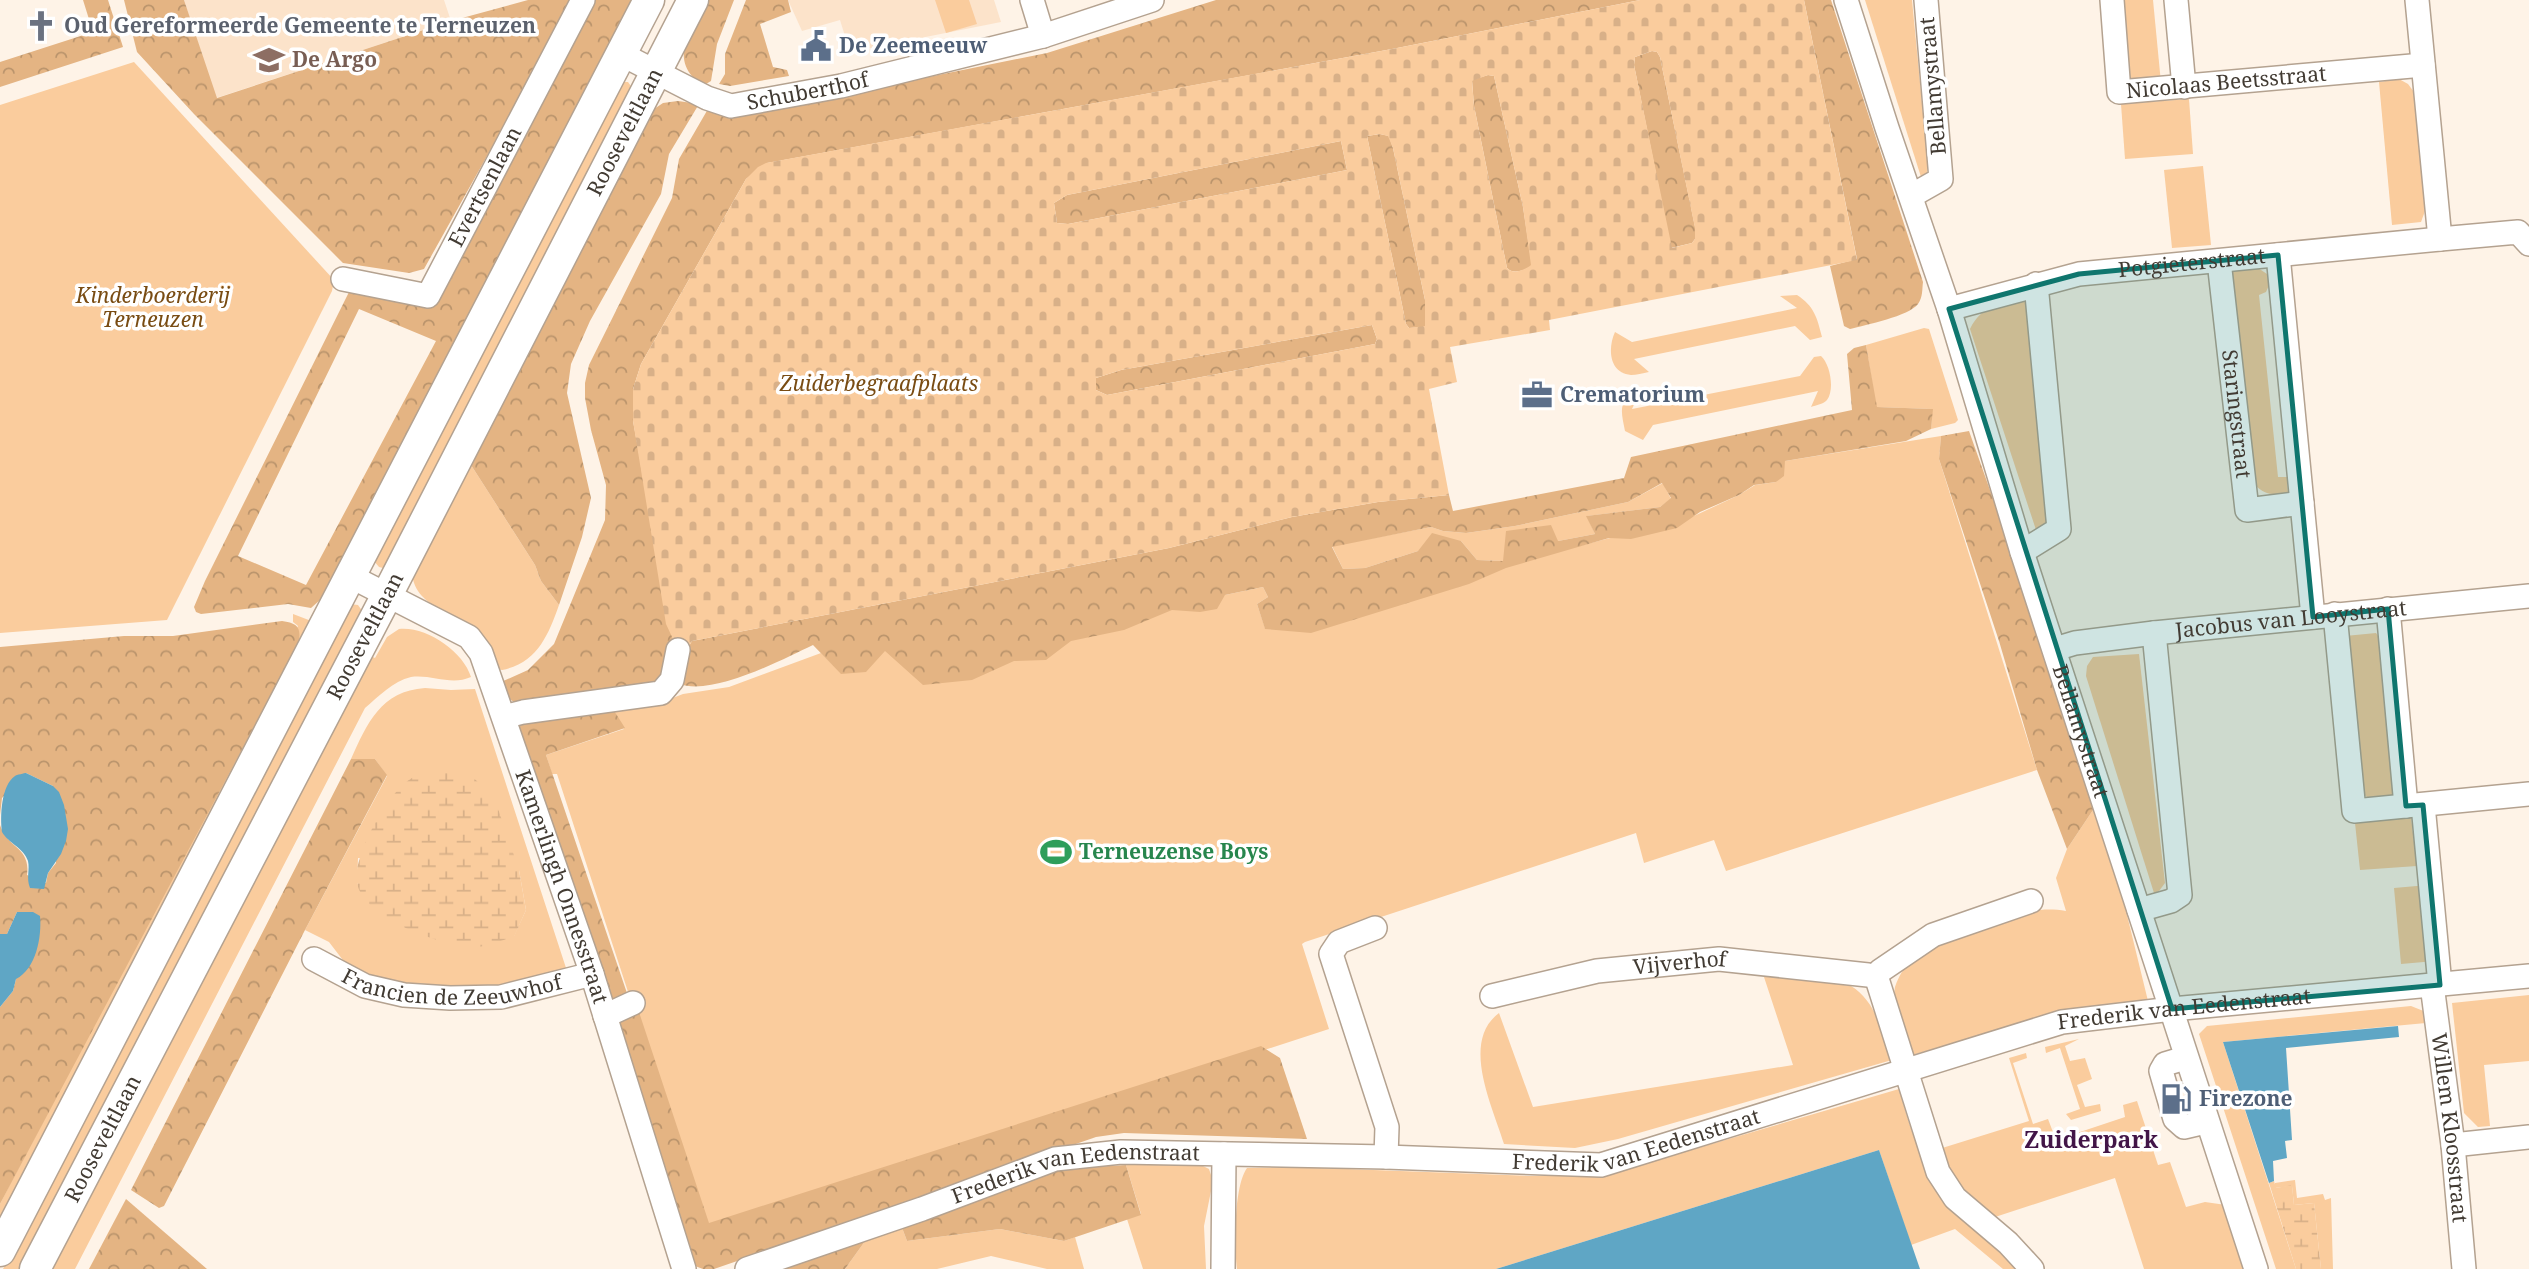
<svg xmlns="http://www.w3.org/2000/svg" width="2529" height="1269" viewBox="0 0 2529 1269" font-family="'Noto Serif',serif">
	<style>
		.built { fill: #fce3ca }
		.grass { fill: #facc9d; fill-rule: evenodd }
		.forest { fill: url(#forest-crowns); fill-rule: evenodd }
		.wetland { fill: url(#wetland-marsh) }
		.cemetery { fill: url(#cemetery-stones); fill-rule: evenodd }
		.water { fill: #5fa6c5 }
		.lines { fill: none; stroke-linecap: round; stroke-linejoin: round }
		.minor-casing { stroke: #b4a290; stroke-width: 26 }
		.major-casing { stroke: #b4a290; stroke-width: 33 }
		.minor { stroke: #fff; stroke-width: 23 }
		.major { stroke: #fff; stroke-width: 30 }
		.marked { fill: #0f766e; fill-opacity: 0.2; stroke: #0f766e; stroke-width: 5; stroke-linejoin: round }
		.labels { text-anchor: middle; stroke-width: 7; stroke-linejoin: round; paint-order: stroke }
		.worship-label { font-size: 21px; font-weight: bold; fill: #5b616d; stroke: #fff; text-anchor: start }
		.service-label { font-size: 21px; font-weight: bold; fill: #4e5e75; stroke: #fff; text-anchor: start }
		.education-label { font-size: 21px; font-weight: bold; fill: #785e54; stroke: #fff; text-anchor: start }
		.street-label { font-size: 21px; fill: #423b33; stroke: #fff }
		.park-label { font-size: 21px; font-style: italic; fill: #794c13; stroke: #fff }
		.leisure-label { font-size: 21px; font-weight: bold; fill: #27864d; stroke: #fff; text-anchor: start }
		.neighbourhood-label { font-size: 23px; font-weight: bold; fill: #421547; stroke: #fff }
	</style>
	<defs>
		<pattern id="forest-crowns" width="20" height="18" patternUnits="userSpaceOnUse" patternTransform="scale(1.75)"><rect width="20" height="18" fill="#e4b483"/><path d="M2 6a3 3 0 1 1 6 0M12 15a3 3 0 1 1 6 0" fill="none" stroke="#ba946c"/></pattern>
		<pattern id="wetland-marsh" width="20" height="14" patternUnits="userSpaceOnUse" patternTransform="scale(1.75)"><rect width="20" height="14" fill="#facc9d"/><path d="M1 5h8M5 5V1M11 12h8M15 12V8" fill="none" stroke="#d8b088"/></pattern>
		<pattern id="cemetery-stones" width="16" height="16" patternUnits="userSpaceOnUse" patternTransform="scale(1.75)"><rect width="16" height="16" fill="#facc9d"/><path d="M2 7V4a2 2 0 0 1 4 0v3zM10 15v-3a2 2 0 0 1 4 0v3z" fill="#d8b088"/></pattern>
	</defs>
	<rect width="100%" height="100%" fill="#fef3e7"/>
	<g class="built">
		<path d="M184,0h260l7,21 -235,77z"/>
		<path d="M788,0h206l7,22 -151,30 -10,-32 -38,11z"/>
	</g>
	<g class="grass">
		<path d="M935,0h34l8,24 -31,9z"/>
		<path d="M1865,0h47l16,165 -1,8 -6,4z"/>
		<path d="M2120,0h33l8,83 -33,4z"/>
		<path d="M134,62l200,218 -2,11 -165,329 -167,13v-528z"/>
		<path d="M2399,79l9,5 6,8 11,119 -4,11 -29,3 -13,-143z"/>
		<path d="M620,82h8l5,7 -244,475 -6,4 -4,-1 -5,-6z"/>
		<path d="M2189,99l4,55 -68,5 -4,-55z"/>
		<path d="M2203,166l8,79 -39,3 -8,-78z"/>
		<path d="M2255,266l12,8 3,9 -4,9 -7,3 19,182h9l1,16c-16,2 -22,3 -34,-9l-23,-216z"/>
		<path d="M1797,295c17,11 20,22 25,42l-12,3 -15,-14 -161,33 15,13c-6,1 -13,3 -18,3 -23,-2 -23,-28 -16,-43l17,10 165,-34 -17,-12z"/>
		<path d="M2027,296l25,229 -15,8 -67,-204c12,-25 33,-27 57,-33z"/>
		<path d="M1924,328l5,1 29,91 -3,3 -24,6 1,-20 -56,-2 -10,-62z"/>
		<path d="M1821,356c9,8 14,33 6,44 -3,4 -11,5 -16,7l7,-16 -165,34 -10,15 -18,-9c-4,-21 -8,-31 15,-39l-8,17 168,-33 14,-19z"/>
		<path d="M1941,436l-2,23 98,311 -311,101 -12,-31 -70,23 -8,-30 -331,109 -3,2 27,85 -623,202 -149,-457h-5l-6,-19 78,-26 -11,-20 52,-8 18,-7 46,-7 92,-34 17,17 46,-19 341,-56 38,-8 5,10 -11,7 8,24 429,-112 45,-21 16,-10 21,-3 9,-21z"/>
		<path d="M471,465l64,100 6,16 18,24c-11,31 -22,58 -57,65l-4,-1c-2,-10 -6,-22 -12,-30 -22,-26 -71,-28 -74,-66z"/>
		<path d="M1663,483l8,16 -11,8 -73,9 8,18 -37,7 -55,20 -26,-1 -16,-19 -43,10 -53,17 -22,1 -11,-23 99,-19 12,4 23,2 49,-7 113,-24z"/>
		<path d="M350,604l8,1 5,7 -339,657h-21l342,-660z"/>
		<path d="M293,614l21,8 -314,604v-22l5,-10 104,-197 189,-371 -5,-4z"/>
		<path d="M399,629c27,-3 64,22 72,48 -20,9 -40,-3 -60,0 -18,4 -33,20 -46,31l-290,561h-26l320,-614 6,3 12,-21z"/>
		<path d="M2376,633l3,4 14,163 -21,1 -10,-8 -17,-157z"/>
		<path d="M2139,654l26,229 -6,8 -5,2 -68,-217 1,-10 6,-9z"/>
		<path d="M425,688l26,2 24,-1 92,282 -80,19 -96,-4 -42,-18 -20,-26 -24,-12 82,-154 -12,-17h-24c16,-36 30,-68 74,-71zM358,858l161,12 7,40 -12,26 -157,-52z"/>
		<path d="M2093,810l33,101 22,90 -81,10 -155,44c-6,-18 -21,-50 -17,-68 2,-6 6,-15 10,-19 18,-20 96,-51 123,-56 13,-3 25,-3 38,-1l-10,-33 11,-29z"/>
		<path d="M2411,817l6,49 -57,4 -5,-47z"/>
		<path d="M2428,885l7,76 -34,3 -7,-76z"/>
		<path d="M1763,974l88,12c26,16 31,47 41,74l-274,79 -43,9 -71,-4c-11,-37 -44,-102 -5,-131l34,94 260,-42z"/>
		<path d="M2529,995v66l-45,4 6,61 -12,1 -14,-14 -12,-110z"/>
		<path d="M2411,1006l15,6v11l-203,19 73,227h-20l-77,-235 8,-8z"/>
		<path d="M2079,1039l-14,7 5,15 15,-3 7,21 -15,6 8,22 15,-3 1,7 -30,9 -5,-6 14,-5 -20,-61 -14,5 -1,-6z"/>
		<path d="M2026,1053l1,5 -14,5 20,61 15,-5 8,21 69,-23 -2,-12 14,-4 21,64 12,-3 16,45 19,-5 21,3 20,64h-102l-29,-91 -123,40 -32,-30 -21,-39 90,-28 -20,-63z"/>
		<path d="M1899,1089c15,54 29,94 69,135 16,16 34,28 48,45h-13l-48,-40 -44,16 -32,-95 -383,119h-259c-3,-23 -3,-83 10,-101l47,-1 236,9 57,-1 46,-8z"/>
		<path d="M1148,1164l53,1 8,4 4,12 -9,45 2,43h-63l-16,-50 14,-5 -15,-49z"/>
		<path d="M2295,1180l2,18 26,-4 2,6 6,-2 2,71h-12l-7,-66 -20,2 -2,-19 -17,2v-5z"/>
		<path d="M901,1225l6,16 93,-12 64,12 11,-4 9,32h-37l-56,-13 -54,13h-92l23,-32z"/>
	</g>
	<g class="forest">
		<path d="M83,0h25l15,47 -123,40v-25l93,-30z"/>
		<path d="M124,0h60l33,98 234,-77 77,-21h46l-150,269 -15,4 -66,-10 -149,-149 -57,-62z"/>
		<path d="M594,0h38l-312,600 -9,8 -23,-4 -87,10 -5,-2 -2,-5 11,-26 146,-293 71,4zM359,309l77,32 -130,244 -68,-29z"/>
		<path d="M707,0h27l-17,44 -6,37 -5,3c-16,-4 -24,-19 -22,-35z"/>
		<path d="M746,0h42l3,12 -31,12 13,43 14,3 2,6 -59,10 -11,-2 6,-10v-20z"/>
		<path d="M1216,0h424l-248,49 -625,114 -21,16 -105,185 -8,25v32l40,218 -8,40 -14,12 -134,13 -9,-6 -7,-16 27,-12 26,-26 51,-124 1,-35 -15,-55 -6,-32v-15l4,-18 83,-167 7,-39 29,-50 23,8 316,-64z"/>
		<path d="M1804,0h27l92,282c-1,7 0,15 -5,22 -9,12 -52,21 -68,25l-6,-3 -14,-60 27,-7z"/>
		<path d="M1652,51l5,1 3,5 35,170v12l-3,4 -21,5 -37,-183 1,-8z"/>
		<path d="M1488,75l6,1 29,131 9,59c-7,4 -19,9 -25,2l-33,-162 -2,-26z"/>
		<path d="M678,101l21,3 -30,50 -8,40 -71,127 -19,43 -4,29 24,105 -9,39 -23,68 -18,-24 -6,-16 -64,-100 177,-352 15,-10z"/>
		<path d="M1380,134l9,2 4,12 32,152v27l-16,1 -3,-4 -39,-188z"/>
		<path d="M1341,141l6,29 -279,54 -11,-1 -3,-20 13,-8z"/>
		<path d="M1372,325l5,14 -2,5 -268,51 -11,-5v-12l25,-8z"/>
		<path d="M1866,345l11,62 56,2 -2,20 -25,12 -121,20 -1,15 -8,6 -22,3 -15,10 -39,17 -23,16 -46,11 -22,-1 -103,30 -37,16 -158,49 -46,-4 -8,-25 11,-7 -5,-10 -38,8 -8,14 -17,3 -28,-2 -48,20 -53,11 -25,19 -32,1 -42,19 -49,5 -38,-34 -19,21 -25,2 -28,-29c-32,15 -99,51 -134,39l7,-33 6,-10 477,-93 123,-31 86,-15 71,-7 4,16 171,-33 7,-21 221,-47 -5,-56 7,-6zM1662,483l9,15 -11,9 -74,9 9,18 -37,7 -7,-16 -45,6 -3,30 -26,-1 -16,-19 -29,-8 -14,18 -53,17 -22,1 -11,-22 99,-20 12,4 23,2 49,-7 113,-24z"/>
		<path d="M1969,431l48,135 76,244 -26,39 -30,-79 -38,-129 -60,-182 2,-23z"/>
		<path d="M282,621c16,2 20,7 16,23l-298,560v-197l13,-16 3,-12 1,-67 -10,22h-7v-109c7,23 31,22 27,50l19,8 2,-10 8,-10 -3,-77 -27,-13 -24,25 -2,17v-168l124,-11h49z"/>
		<path d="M613,709l12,19 -79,27 83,244 -20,6 -93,-276 2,-8z"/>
		<path d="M351,759h24l12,16 -82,155 -141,276 -5,2 -28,-18z"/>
		<path d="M637,1006l72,217 552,-177 19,12 27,81 -183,-6 -28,4 -382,132h-11l-8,-3 -81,-241z"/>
		<path d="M1126,1165l15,50 -77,26 -64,-12 -93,12 -6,-16 157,-56z"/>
		<path d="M126,1199l81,70h-118z"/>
		<path d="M868,1237l-23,32h-69z"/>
	</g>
	<g class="wetland">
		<path d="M448,770l24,6 23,24 24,70 7,40 -12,27c-12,3 -29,11 -41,10 -33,-2 -109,-28 -116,-64 -5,-26 32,-93 55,-105 11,-6 24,-7 36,-8z"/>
		<path d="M2274,1181l2,7 16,-3 2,20 20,-2 7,66h-25l-27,-86z"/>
	</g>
	<path class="cemetery" d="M1640,0h164l53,260 -308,60 1,10 -100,17 7,35 -28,7 20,106 -71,7 -86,15 -123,31 -477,93 -6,10 -15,-2 2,-10 -7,-15 -33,-203v-32l8,-25 105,-185 12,-12 8,-4 626,-114zM1652,51l5,1 3,5 35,171v11l-3,4 -20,5 -38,-183 1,-8zM1488,75l6,1 29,131 8,58c-6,5 -18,10 -24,3l-33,-162 -2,-25zM1380,134l8,2 5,12 32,152v26l-16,2 -3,-4 -39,-188zM1341,141l6,29 -279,54 -11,-1 -3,-20 13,-8zM1372,325l5,14 -2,5 -268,51 -11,-5v-12l25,-8z"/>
	<g class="water">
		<path d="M26,773l27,13 6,6 5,13 4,24 -2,12 -5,13 -13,19 -4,16 -14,-1c-4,-10 0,-18 -2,-27 -4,-13 -20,-18 -26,-29 -2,-15 -1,-47 13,-56 1,-1 10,-3 11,-3z"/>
		<path d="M17,912h16l7,4c2,21 -4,53 -24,63l-3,12 -13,16v-73h7z"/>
		<path d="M2398,1026l1,11 -113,11 6,92 -7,1 2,17 -14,3 1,20 -5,2 -46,-141z"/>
		<path d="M1879,1150l41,119h-424z"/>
	</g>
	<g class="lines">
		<defs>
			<g id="minor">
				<path d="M1032,0l11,36"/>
				<path id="s1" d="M1846,0l41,128 62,181 73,243 234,717"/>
				<path id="s2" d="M2112,0l7,92 304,-27"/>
				<path d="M2176,0l8,87"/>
				<path d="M2417,0l23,239 78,-7 11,12"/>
				<path id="s3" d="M621,54l86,44 24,8 110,-20 202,-50 109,-36"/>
				<path d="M1911,196l30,-17 -15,-179"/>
				<path d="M2278,255l35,362"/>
				<path id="s4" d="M2219,261l28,249 55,-7"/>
				<path id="s5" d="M343,279l85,17 155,-296"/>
				<path id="s6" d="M1949,309l130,-35 361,-35"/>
				<path d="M2022,552l37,-23 -23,-245"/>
				<path id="s7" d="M350,576l119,61 12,16 111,321 92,295"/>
				<path d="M2388,609l18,197"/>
				<path d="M2335,614l19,197 175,-17"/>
				<path id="s8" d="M2055,649l20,-6 79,-10 375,-37"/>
				<path d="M504,717l19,-5 138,-19 11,-13 6,-30"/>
				<path d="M2423,805l17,180"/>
				<path d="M2139,910l32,-9 9,-6 -26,-262"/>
				<path d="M1375,928l-36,14 -8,12 56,173 -1,30"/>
				<path id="s9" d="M314,959l51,27 39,9 46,3 51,-1 91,-23"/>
				<path d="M1880,971l53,-36 98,-34"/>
				<path d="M1878,982l60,190 17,26 53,45 24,26"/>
				<path id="s10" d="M2432,985l21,160 11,124"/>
				<path id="s11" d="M1492,996l105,-25 122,-12 149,16"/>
				<path d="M605,1016l28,-13"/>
				<path d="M2175,1061l-10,3 -4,7 14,48 9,8 17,-4"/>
				<path d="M2453,1145l76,-8"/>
				<path id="s12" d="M747,1269l175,-60 133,-50 66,-7 265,5 215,8 461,-143 110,-13 357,-33"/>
				<path d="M1223,1269l1,-115"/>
			</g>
			<g id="major">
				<path d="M0,1251l649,-1251"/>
				<path id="s13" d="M35,1269l352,-674 306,-595"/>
			</g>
		</defs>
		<use href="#minor" class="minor-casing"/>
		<use href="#major" class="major-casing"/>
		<use href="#minor" class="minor"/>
		<use href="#major" class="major"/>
	</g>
	<path class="marked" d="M2278,255l35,362 75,-8 18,197 17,-1 17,180 -268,24 -223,-700 130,-35z"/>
	<defs>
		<symbol id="church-bare" viewBox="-9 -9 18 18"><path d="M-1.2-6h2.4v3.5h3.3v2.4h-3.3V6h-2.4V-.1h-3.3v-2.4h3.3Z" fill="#6b7280" stroke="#fff" stroke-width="2.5" paint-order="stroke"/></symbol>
		<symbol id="civic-bare" viewBox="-9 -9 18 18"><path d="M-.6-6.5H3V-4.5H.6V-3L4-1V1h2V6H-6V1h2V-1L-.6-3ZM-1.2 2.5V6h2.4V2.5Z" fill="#5c6f8a" stroke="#fff" stroke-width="2.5" paint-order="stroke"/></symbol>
		<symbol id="school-bare" viewBox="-9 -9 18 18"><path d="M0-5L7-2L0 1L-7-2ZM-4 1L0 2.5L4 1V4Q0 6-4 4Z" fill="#8d6e63" stroke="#fff" stroke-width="2.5" paint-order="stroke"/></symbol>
		<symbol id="office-bare" viewBox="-9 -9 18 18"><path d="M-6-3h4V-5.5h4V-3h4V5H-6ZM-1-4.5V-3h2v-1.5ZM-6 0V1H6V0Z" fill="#5c6f8a" stroke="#fff" stroke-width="2.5" paint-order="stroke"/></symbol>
		<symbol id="stadium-bare" viewBox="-9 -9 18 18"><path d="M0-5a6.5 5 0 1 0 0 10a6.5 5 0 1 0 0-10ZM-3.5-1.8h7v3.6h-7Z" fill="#2e9e5b" stroke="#fff" stroke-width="2.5" paint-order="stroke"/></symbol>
		<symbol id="fuel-bare" viewBox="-9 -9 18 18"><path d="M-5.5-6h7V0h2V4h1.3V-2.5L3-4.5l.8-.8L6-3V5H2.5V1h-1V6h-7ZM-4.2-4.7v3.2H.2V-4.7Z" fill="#5c6f8a" stroke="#fff" stroke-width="2.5" paint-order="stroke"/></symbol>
	</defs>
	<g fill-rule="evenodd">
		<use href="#church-bare" x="19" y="4" width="44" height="44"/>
		<use href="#civic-bare" x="794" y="24" width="44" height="44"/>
		<use href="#school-bare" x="247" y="38" width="44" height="44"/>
		<use href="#office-bare" x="1515" y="373" width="44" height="44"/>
		<use href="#stadium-bare" x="1034" y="830" width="44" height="44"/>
		<use href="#fuel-bare" x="2154" y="1077" width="44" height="44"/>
	</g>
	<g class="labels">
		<g class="worship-label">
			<text x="64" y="33">Oud Gereformeerde Gemeente te Terneuzen</text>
		</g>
		<g class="service-label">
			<text x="839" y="53">De Zeemeeuw</text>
			<text x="1560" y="402">Crematorium</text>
			<text x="2199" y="1106">Firezone</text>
		</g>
		<g class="education-label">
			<text x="292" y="67">De Argo</text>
		</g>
		<g class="street-label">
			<text dy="7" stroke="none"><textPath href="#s2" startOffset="200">Nicolaas Beetsstraat</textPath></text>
			<text transform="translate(1933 86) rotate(-95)" y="7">Bellamystraat</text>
			<text dy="7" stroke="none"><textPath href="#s3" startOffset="200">Schuberthof</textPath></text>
			<text dy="7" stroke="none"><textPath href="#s13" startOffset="1281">Rooseveltlaan</textPath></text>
			<text dy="7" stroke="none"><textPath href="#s5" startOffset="210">Evertsenlaan</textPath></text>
			<text dy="7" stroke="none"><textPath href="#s6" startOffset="248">Potgieterstraat</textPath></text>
			<text dy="7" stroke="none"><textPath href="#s4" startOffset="154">Staringstraat</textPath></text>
			<text dy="7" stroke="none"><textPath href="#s8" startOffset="238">Jacobus van Looystraat</textPath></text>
			<text dy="7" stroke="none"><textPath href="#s13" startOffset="714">Rooseveltlaan</textPath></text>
			<text dy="7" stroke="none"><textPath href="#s1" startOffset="768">Bellamystraat</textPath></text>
			<text dy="7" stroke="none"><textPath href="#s7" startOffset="401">Kamerlingh Onnesstraat</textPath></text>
			<text dy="7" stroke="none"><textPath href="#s11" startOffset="191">Vijverhof</textPath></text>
			<text dy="7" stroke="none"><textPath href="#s9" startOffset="145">Francien de Zeeuwhof</textPath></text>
			<text dy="7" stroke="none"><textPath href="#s12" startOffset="1479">Frederik van Eedenstraat</textPath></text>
			<text dy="7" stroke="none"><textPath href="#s10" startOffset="144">Willem Kloosstraat</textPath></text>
			<text dy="7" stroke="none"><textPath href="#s13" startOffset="147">Rooseveltlaan</textPath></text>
			<text dy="7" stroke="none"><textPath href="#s12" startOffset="912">Frederik van Eedenstraat</textPath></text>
			<text dy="7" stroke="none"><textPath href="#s12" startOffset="345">Frederik van Eedenstraat</textPath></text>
		</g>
		<g class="park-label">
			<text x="153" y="303">Kinderboerderij<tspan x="153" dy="24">Terneuzen</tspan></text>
			<text x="879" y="391">Zuiderbegraafplaats</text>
		</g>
		<g class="leisure-label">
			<text x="1079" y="859">Terneuzense Boys</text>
		</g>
		<g class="neighbourhood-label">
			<text x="2091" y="1148">Zuiderpark</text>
		</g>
	</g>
</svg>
